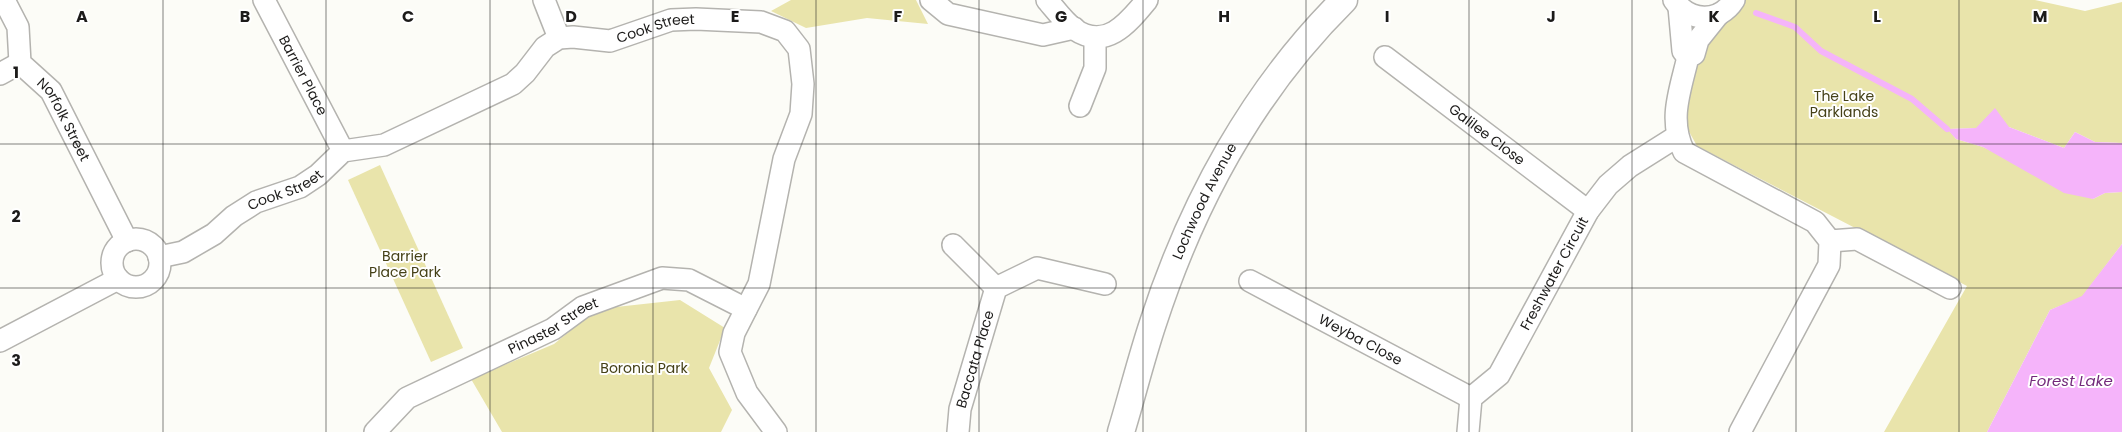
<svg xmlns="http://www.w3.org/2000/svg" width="2122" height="432" viewBox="0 0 2122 432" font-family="Poppins,sans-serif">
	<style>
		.green { fill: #e9e4ab }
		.water { fill: #f5b4fa }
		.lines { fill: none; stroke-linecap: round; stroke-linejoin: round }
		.stream { stroke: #f5b4fa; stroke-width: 6 }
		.minor-casing { stroke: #b4b3af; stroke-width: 24 }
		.tertiary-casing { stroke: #b4b3af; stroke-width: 29 }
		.minor { stroke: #fff; stroke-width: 21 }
		.tertiary { stroke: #fff; stroke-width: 26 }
		.grid { fill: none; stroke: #1c1b1a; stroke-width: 1; stroke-opacity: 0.55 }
		.labels { text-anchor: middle; stroke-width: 4; stroke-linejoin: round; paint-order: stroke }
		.street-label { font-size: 14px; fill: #1c1b1a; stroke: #fff }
		.park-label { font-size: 14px; fill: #454118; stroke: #fff }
		.water-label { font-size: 15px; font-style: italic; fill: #73297b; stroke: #fff }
		.grid-label { font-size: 16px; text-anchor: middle; font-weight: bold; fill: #1c1b1a; stroke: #fff; stroke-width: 4; stroke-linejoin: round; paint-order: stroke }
	</style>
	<rect width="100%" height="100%" fill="#fcfcf7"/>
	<g class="green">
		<path d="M791,0h125l12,24 -61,-6 -61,10 -35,-17z"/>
		<path d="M1741,0h294l50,11 37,-9v141l-27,-1 -20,-10 -11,16 -55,-21 -61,2 8,10 27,8 110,52 12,-6 17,-1v52l-40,53 -32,13 -63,122h-103l83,-146 -270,-140 -11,-20v-16l16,-63z"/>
		<path d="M380,165l83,183 -32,14 -83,-182z"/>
		<path d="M680,300l45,28 -16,40 23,42 -11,22h-219l-31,-53 83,-35 32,-26 30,-11z"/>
	</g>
	<g class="water">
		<path d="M1995,108l14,19 55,21 11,-16 20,10 27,1v49l-17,1 -12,6 -29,-6 -81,-46 -27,-8 -9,-10 29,-1z"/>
		<path d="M2122,244v188h-135l63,-122 32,-14z"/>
	</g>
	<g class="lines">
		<path class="stream" d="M1756,13l39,14 26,24 91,48 35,30"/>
		<defs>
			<g id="minor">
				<path id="s1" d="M4,0l14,27 2,36 31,28 76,150"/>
				<path id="s2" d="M264,0l79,151"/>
				<path d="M544,0l15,38"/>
				<path d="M931,0l17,14 95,21 31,-7"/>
				<path d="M1047,0c8,9 17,22 27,29 32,22 54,-6 73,-29"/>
				<path d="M1674,0c15,22 45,24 60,0"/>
				<path d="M1679,7l4,44 5,6"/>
				<path d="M1718,15l-20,25 -4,14 -6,3c-8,34 -20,63 -4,95l131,70 15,19 -1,24 -89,167"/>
				<path id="s3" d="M1385,57l203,154"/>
				<path d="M0,74l20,-11"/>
				<path d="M1080,106l15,-38v-30"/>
				<circle cx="136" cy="263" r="24"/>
				<path d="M1830,241l27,-2 93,49"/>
				<path d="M953,245l43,43"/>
				<path id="s4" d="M159,257l24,-5 31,-18 20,-18 22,-14 44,-15 18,-12 25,-24 41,-6 129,-61 12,-11 20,-26 14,-9 14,-1 37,4 61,-21 25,-1 65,3 24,9 14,18 4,35 -2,30 -17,45 -25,125 -25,49 -4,19 17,41 29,39"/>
				<path id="s5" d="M1250,281l221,117"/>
				<path d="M0,341l118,-62"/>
				<path id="s6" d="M375,432l32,-34 146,-69 30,-22 79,-29 27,2 57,29"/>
				<path id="s7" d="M958,432l2,-23 36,-121 41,-20 68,16"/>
				<path id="s8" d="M1468,432l3,-34 28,-23 89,-164 20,-26 22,-19 46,-29"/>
			</g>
			<g id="tertiary">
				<path id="s9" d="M1121,432c11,-36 20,-73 32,-109 39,-120 101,-234 191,-323"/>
			</g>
		</defs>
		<use href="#minor" class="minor-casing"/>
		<use href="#tertiary" class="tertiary-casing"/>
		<use href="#minor" class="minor"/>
		<use href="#tertiary" class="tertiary"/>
	</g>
	<path class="grid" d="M163,0v432M326,0v432M490,0v432M653,0v432M816,0v432M979,0v432M1143,0v432M1306,0v432M1469,0v432M1632,0v432M1796,0v432M1959,0v432M0,144h2122M0,288h2122"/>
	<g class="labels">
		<g class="street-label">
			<text dy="5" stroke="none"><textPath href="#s4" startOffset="565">Cook Street</textPath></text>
			<text dy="5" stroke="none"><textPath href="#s2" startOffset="85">Barrier Place</textPath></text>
			<text dy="5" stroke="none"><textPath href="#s1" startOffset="139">Norfolk Street</textPath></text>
			<text dy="5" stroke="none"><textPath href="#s3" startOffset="128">Galilee Close</textPath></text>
			<text dy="5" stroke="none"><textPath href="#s4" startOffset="145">Cook Street</textPath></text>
			<text dy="5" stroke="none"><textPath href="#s9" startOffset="246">Lochwood Avenue</textPath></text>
			<text dy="5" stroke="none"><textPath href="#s8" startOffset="186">Freshwater Circuit</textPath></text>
			<text dy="5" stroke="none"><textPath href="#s6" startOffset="210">Pinaster Street</textPath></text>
			<text dy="5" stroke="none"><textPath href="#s5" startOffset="125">Weyba Close</textPath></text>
			<text dy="5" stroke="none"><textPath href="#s7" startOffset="75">Baccata Place</textPath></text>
		</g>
		<g class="park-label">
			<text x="1844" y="101">The Lake<tspan x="1844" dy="16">Parklands</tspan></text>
			<text x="405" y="261">Barrier<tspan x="405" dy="16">Place Park</tspan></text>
			<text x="644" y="373">Boronia Park</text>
		</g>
		<g class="water-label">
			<text x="2071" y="386">Forest Lake</text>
		</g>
	</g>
	<g class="grid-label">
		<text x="82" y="22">A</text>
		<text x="245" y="22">B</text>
		<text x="408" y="22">C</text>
		<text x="571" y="22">D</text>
		<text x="735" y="22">E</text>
		<text x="898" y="22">F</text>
		<text x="1061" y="22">G</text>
		<text x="1224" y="22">H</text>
		<text x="1387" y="22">I</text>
		<text x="1551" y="22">J</text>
		<text x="1714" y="22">K</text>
		<text x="1877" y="22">L</text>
		<text x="2040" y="22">M</text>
		<text x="16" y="78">1</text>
		<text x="16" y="222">2</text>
		<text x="16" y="366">3</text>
	</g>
</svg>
